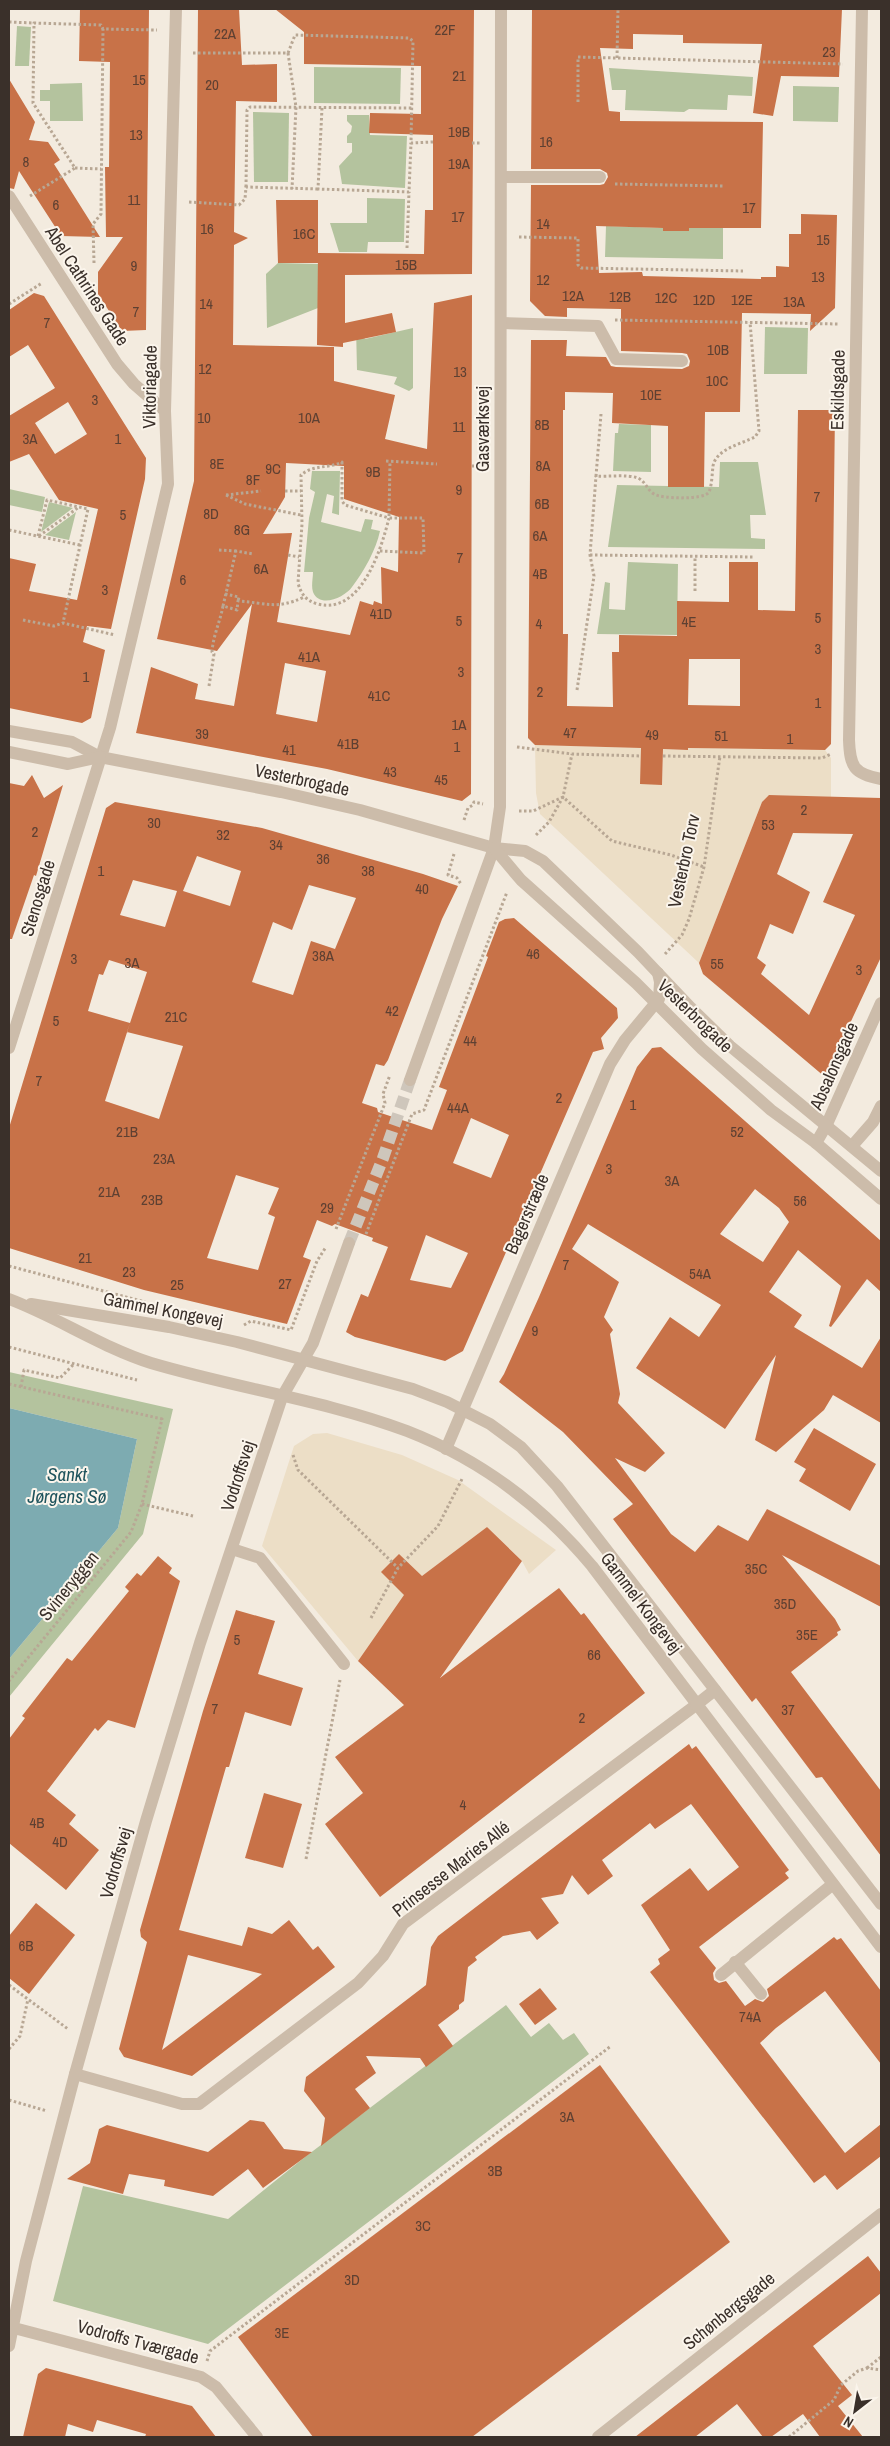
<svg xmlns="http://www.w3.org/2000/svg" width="890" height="2446" viewBox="0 0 890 2446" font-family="'Archivo Narrow',sans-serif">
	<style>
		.green { fill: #b4c39e }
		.plaza { fill: #ecdec6 }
		.water { fill: #7dabb1 }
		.building { fill: #c87248; fill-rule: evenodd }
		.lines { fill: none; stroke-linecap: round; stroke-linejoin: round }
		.minor-tunnel { stroke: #cec6bb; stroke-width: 12; stroke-dasharray: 12 6; stroke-linecap: butt }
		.path { stroke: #b8a794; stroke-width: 3; stroke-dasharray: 2.5 2.5; stroke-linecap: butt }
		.service { stroke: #ccbcaa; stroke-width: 12 }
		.minor { stroke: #ccbcaa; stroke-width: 12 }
		.tertiary { stroke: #ccbcaa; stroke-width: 12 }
		.labels { text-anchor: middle; stroke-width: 4; stroke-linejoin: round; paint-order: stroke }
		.number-label { font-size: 15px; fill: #5e4032 }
		.street-label { font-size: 18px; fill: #3a302a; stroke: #fbf5ec }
		.water-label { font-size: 19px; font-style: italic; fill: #1e535c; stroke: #fbf5ec }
	</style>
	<rect width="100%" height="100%" fill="#f3ebdf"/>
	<g class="green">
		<path d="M17,26l14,1 -2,39h-14z"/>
		<path d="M314,67l87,1 -1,36 -86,-1z"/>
		<path d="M609,68l144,9 -1,19 -24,-1 -1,15 -38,-1 -5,3 -59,-2 1,-20h-14z"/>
		<path d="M82,83l1,38h-33v-20h-10v-11h10v-6z"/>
		<path d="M793,86l46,1 -1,35 -45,-1z"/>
		<path d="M253,112l36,1 -1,69h-34z"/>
		<path d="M347,115h22l1,20 37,1 -2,52 -63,-4 -3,-18 13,-14v-9h-5v-7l4,-4 1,-6 -5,-5z"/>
		<path d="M367,198l38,1 -1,43h-36l-1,10h-28l-9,-29h37z"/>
		<path d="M606,226l57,2v3h26v-3h34v31l-118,-2z"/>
		<path d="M278,263l40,1v44l-51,20 -1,-54z"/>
		<path d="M356,326l9,13 48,-11v60l-4,3 -15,-7 3,-7 -40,-7z"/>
		<path d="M765,327l43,1 -1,46h-43z"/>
		<path d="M619,424l32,1v47l-38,-1 2,-38h3z"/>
		<path d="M720,462h38l8,53h-16l1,23 14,1v10l-157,-2 9,-62 102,2z"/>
		<path d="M312,471h28l-1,44 -7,-2 2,-17 -7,-2 -6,28 40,10 4,-13 8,1 -2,9 9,2c-4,19 -16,40 -28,56 -7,10 -32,22 -39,5 -2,-6 0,-14 0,-20h-9l5,-54 6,-26 -5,-3z"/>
		<path d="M9,489l36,8 -3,15 -33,-7z"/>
		<path d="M49,502l24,6 -32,24z"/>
		<path d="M76,512l-7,28 -24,-5z"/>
		<path d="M628,562l50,2 -1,71 -80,-1 8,-52 5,1 -1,26 16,1z"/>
		<path d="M9,1372l164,37 -30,125 -134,163v-38l109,-131 19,-89 -128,-31z"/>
		<path d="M506,2005l25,32 18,-14 14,17 11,-7 15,21 -381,290 -155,-43 30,-115 145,33 77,-62z"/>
	</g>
	<g class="plaza">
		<path d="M535,745l106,3 21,36 1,-35 24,1 1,-2 137,2 6,8v39l-61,-2 -8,7 -63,161 -159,-149 -4,-21z"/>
		<path d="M327,1433l75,22 56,25 98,70 -27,24 -7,-13 -35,-34 -74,56 -55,78 -96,-115 32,-100 19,-12z"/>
	</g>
	<path class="water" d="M9,1408l128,31 -19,89 -109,131z"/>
	<g class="building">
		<path d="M80,9h69l-3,321 -24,1 -24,-37v-22l25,-35h-17l-1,-70h4l1,-105 -31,-1z"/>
		<path d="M198,9h41l3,56 35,-1v38l-41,-1 -2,131 14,6 -14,7 -1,100 101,2v34l61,14 -10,44 42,10 7,-146 38,-8 -1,499 -9,7 -135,-32 -191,-36 15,-66 47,17 -3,15 39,7 18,-102 -35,47 -60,-12 37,-158zM286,463l58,3v33l55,18 -1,55 -17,-5 1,37 -8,-3 -1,4 -13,-4 -10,34 -73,-13 15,-89 -29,1 22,-37zM285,663l41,8 -9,51 -41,-8z"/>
		<path d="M275,9h199l-2,265 -127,1v48l47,-10 4,19 -53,11v4l-26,-2 1,-92 106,1 1,-44h8v-75l-64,-2 1,-20 51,1v-48l-117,-2v-32z"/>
		<path d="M532,9h310l-3,68 -58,-1 -8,40 -20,-3 9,-69 -79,-1v-8l-50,-1v15l-33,-1 9,63 11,1v9l143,1 -2,106h-72v3h-26v-3l-67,-2 3,47 43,-1 1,4 118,3v-2h15v-11l13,1v-33h12v-20l36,1 -2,93 -25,23 1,-17 -69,-1 -2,99h-35l-1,75h-36v-61l-56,-3 1,-30 -48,-1v18h-2v224h5l-1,72 46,1 -1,-55h7v-17l58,1v-35l52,1v-40h29v48l37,1 3,-201h37l-4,334 -6,6 -137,-2v2l-25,-1 -1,36 -22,-1 1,-36 -106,-3 -7,-7 3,-398h36l-1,16 40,1 5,9 5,1 66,2 7,-3 1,-5 -3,-7 -5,-1 -61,-2v-42l-54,-1v9l-22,-1 -15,-15 1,-116h69l4,-1 4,-7 -1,-4 -7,-4h-69zM689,659h51v47l-52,-1z"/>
		<path d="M9,79l26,43 -6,18 19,2 12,18 -6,4 46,73 -39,-1 -42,-65 -5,18 -5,-1z"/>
		<path d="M276,200h42v63h-40z"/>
		<path d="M34,293l10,3 102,162 -1,21 -34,150 -24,-3 -4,16 22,8 -14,68 -9,5 -73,-15v-150l27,6 -7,27 48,9 21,-91 -39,-9 -30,-46 -20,8v-46l46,-28 -27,-43 -19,12v-47zM68,402l19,32 -32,20 -20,-31z"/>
		<path d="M32,775l12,23 19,-13 -27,91 -2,-1 -22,64h-3v-156l15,3z"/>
		<path d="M769,795l112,3v159l-56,120 -122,-103 -4,-11 63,-161zM793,833l60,1 -30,68 32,13 -46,100 -48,-41 5,-9 -9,-7 13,-34 23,10 17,-42 -33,-18z"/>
		<path d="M115,802l147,26 161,46 35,12 -16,33 -54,141 -4,6 -8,-2 -14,39 15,5 1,4 54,18 15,-40 -8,-3 49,-130 -2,-1 13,-34 6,-3 9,-1 103,90 1,10 -17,20 3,11 -11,3 -130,299 -18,10 -90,-24 -9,-5 15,-38 7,3 20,-50 -16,-6 1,-3 -38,-14 -3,2 -15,-6 -14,37 8,3 -24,64 -143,-34 -135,-42v-120l97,-320zM197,856l44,15 -11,35 -47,-15zM133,880l44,11 -12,36 -45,-12zM309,885l47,13 -21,51 -24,-8 -18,54 -41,-13 21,-60 19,8zM109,960l38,12 -20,60 56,14 -24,73 -54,-18 25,-78 -42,-12 11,-37 4,1zM471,1118l38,17 -18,43 -38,-15zM236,1175l43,13 -11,26 7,3 -17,53 -51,-12zM426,1235l42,18 -17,35 -41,-8z"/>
		<path d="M661,1047l220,194v51l-14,-13 -36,48 -2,-1 12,-40 -43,-36 -29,42 33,23 -8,12 68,41 19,-31v86l-48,-28 -9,15 -48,42 -21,-12 21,-85 -51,74 -89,-61 34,-51 29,20 22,-32 -133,-81 -16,25 47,33 -15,35 9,13 -3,4 10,60 -2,9 47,50 -20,19 -30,-14 56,76 24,18 23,-27 30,16 19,-32 114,57v41l-99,-52 53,64 6,11 -4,2 1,3 -47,37 90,119v65l-59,-79 -6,1 -60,-80 -4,4 -139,-183 20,-15 -70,-72 -64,-50 5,-8 35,-77 98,-230 15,-19zM755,1189l24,19 10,14 -26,40 -43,-28z"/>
		<path d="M814,1428l62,36 -26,47 -51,-30 7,-12 -12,-7z"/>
		<path d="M487,1527l35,34 -82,117 119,-90 22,27 3,-2 61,80 -265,204 -55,-73 38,-31 -28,-36 69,-52 -46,-44 46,-66 -23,-23 18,-18 23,22z"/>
		<path d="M158,1556l14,12 -3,5 11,8 -45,147 -27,-8 -10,11 -3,-3 -48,63 29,24 -7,9 30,26 -33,40 -57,-47v-104l16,-21 -3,-2 45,-58 5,3 57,-70 -4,-4 12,-14 4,3z"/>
		<path d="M236,1610l39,11 -17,53 45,14 -12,38 -46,-14 -16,55h-3l-47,163 63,16 6,-19 24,7 17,-14 24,30 5,-4 17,21 -143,109 -68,-19 -5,-8 28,-107 -6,-5 -1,-7 63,-219zM188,1955l74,19 -100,76z"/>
		<path d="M689,1744l3,5 4,-3 93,124 -4,3 4,5 -90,69 17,21 -3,5 1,7 5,3 7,-2 19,25 10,-7 8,3 6,-6 -2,-7 67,-52 3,3 4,-2 40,53v73l-56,-73 -49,37 -16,15 85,110 36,-29v32l-44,34 -12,-15 -11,8 -164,-211 10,-8 -2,-5 12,-9 -29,-45 49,-37 18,23 31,-24 -48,-63 -36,25 -5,-6 -48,37 11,16 -25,19 -16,-20 -9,19 -22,4 18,25 -22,17 -7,-9 -27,5 -28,21 2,3 -9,7 -4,34 -5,4v4l-21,16 15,21 -27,21 -6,-9 -54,-2 10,17 -21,16 15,19 -49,38 4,-28 -21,-27 2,-14 120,-92 5,-38 7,-11z"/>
		<path d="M264,1793l38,11 -19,64 -38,-10z"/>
		<path d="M36,1903l39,32 -46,59 -20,-16v-42z"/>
		<path d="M540,1988l17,21 -22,16 -16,-21z"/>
		<path d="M600,2065l130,177 -258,195h-159l-75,-100z"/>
		<path d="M250,2120l14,2 20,27 28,3 -49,36 -15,-19 -35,27 -49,-10 1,-6 -36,-6 -6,20 -56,-15 23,-16 9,-34 8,-4 101,27z"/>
		<path d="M868,2256l13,17v20l-68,53 39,49 -14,11 25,31h-43l-17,-23 -32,23h-8l-26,-33 -42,33h-60z"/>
		<path d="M46,2368l146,38 24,31h-71l1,-3 -49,-14 -4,12 -25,-8 -3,13h-42l15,-63z"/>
	</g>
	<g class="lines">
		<path class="minor-tunnel" d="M349,1243l34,-85 27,-78"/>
		<g class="path">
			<path d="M9,22l25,1"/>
			<path d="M193,53h95l7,-18 114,3 4,3 -2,102 22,-1"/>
			<path d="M288,53l8,54 -4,82"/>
			<path d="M617,58l1,-49"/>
			<path d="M578,102v-45l265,7"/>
			<path d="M322,108l-4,81 91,3 2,-49"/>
			<path d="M472,143h10"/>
			<path d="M75,168l26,1"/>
			<path d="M615,184l110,2"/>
			<path d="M246,187l1,-77 3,-3 162,1"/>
			<path d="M30,196l45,-28 -42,-65 1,-80 67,2 2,4"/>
			<path d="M189,202l50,3 6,-6 1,-12 72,2"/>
			<path d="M519,237l59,1v27l3,3 162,3"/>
			<path d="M407,248l2,-56"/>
			<path d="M94,263l-1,-39 8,-10 2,-185 54,1"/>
			<path d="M9,304l33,-21"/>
			<path d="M615,320l223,4"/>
			<path d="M601,414l-5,62c12,1 31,-2 42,2 8,4 9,12 16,16 7,5 51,6 55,-2 3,-7 3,-18 4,-26 3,-17 28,-22 42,-29l4,-6 -9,-109"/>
			<path d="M386,461l51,3"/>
			<path d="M342,462v39l3,4 44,13c-8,32 -28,97 -71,86 -12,-3 -17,-10 -20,-21l4,-59 -1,-49c13,-11 27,-6 41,-13z"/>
			<path d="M472,466h10"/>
			<path d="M285,491h16"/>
			<path d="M226,495l19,9 56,11"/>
			<path d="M226,495l35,-4"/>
			<path d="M9,530l71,15"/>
			<path d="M38,536l9,-36 41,9 -25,114"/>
			<path d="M39,536l40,-29"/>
			<path d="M219,550l17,1"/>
			<path d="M380,551l44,2 -1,-35h-34l1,-57"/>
			<path d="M288,555l11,2"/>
			<path d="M590,555l165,2"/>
			<path d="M695,591v-34"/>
			<path d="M225,594l14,3 -1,4"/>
			<path d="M223,606l13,-55 17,3"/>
			<path d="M23,620l31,6 9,-3 52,12"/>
			<path d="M209,686l5,-32 -2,-2c1,-16 8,-30 11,-46l14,4 1,-9c30,2 38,9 66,-4"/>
			<path d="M577,690l17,-114 -4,-21 6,-79"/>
			<path d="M517,747l55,7 69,2"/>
			<path d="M663,756l159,2 9,-4"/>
			<path d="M519,811h14l30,-14 49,44 59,14 33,12"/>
			<path d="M464,820l4,-12 5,-3 1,-3 9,2"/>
			<path d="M536,835l13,-13 14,-25 9,-43"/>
			<path d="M454,854l-6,21 9,3 4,6"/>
			<path d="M665,954l17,-19 7,-16 15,-52 16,-111"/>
			<path d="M336,1229l49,-126 -2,-9 7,-19"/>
			<path d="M366,1234l46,-120 12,-4 83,-218"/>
			<path d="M9,1266l136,36"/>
			<path d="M244,1325l7,-4 40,9 26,-69 9,-14"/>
			<path d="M9,1347l128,33"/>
			<path d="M9,1384l153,35 -20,85 -11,28 -122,149"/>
			<path d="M21,1387l3,-17 36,8 13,-13"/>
			<path d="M293,1455l5,15 100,98"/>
			<path d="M142,1504l51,12"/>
			<path d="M371,1618l27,-50 40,-42 24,-47"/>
			<path d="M306,1859l34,-179"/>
			<path d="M9,1985l59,44"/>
			<path d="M9,2049l11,-13 8,-37"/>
			<path d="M9,2100l38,11"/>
			<path d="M207,2361l3,-10 401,-305"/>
			<path d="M867,2368l14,-11"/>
			<path d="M789,2437l45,-37 7,-15 17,-14 9,-3 14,2"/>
		</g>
		<g class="service">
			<path d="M501,177h99"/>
			<path d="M501,323l97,3 18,33 66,2"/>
			<path d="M852,1146l21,-24 8,-16"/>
			<path d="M232,1549l28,9 84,106"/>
			<path d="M735,1962l26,32"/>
			<path d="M721,1975l112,-91"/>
		</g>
		<g class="minor">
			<path d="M862,9l-13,731c1,27 5,34 32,39"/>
			<path d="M9,196l108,168 17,20 31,27"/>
			<path d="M9,1048l101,-320 58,-244 -3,-73 11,-402"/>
			<path d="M410,1080l84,-232"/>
			<path d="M816,1143l11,-19 54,-121"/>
			<path d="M446,1449l164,-385 15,-24 34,-41 1,-17 -2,-9"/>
			<path d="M75,2074l107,30h17l159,-121 25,-27 20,-32 293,-219"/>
			<path d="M14,2328l187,49 15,10 41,50"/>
			<path d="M9,2346l17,-85 49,-187 71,-253 54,-178 82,-246 31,-54 36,-100"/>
			<path d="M598,2437l283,-223"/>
		</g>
		<g class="tertiary">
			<path d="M9,731l63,11 28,15 181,35 79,18 134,38 31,3 18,10 95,91 53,56 39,38 151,125"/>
			<path d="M9,752l59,12 32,-7"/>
			<path d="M494,848l6,-41 1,-798"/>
			<path d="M494,848l27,32 115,103 66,66 69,61 45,33 65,56"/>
			<path d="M9,1299c48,18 92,48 142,64 84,25 173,37 256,68 72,28 135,75 185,135l289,381"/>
			<path d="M31,1304l138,23 68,15 176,47 34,13 43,22 31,23 36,39 324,418"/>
			<path d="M696,1705l19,-15"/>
		</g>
	</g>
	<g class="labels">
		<g class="number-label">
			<text x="445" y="35">22F</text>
			<text x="225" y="39">22A</text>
			<text x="829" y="57">23</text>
			<text x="459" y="81">21</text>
			<text x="139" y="85">15</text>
			<text x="212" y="90">20</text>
			<text x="459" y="137">19B</text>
			<text x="136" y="140">13</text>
			<text x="546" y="147">16</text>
			<text x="26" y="167">8</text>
			<text x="459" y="169">19A</text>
			<text x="134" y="205">11</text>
			<text x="56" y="210">6</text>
			<text x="749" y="213">17</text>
			<text x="458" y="222">17</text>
			<text x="543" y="229">14</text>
			<text x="207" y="234">16</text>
			<text x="304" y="239">16C</text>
			<text x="823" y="245">15</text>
			<text x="406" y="270">15B</text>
			<text x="134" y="271">9</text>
			<text x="818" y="282">13</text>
			<text x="543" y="285">12</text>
			<text x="573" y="301">12A</text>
			<text x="620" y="302">12B</text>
			<text x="666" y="303">12C</text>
			<text x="704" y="305">12D</text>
			<text x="742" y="305">12E</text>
			<text x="794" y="307">13A</text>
			<text x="206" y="309">14</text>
			<text x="136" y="317">7</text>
			<text x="47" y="328">7</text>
			<text x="718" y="355">10B</text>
			<text x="205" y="374">12</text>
			<text x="460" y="377">13</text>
			<text x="717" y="386">10C</text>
			<text x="651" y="400">10E</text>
			<text x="95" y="405">3</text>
			<text x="204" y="423">10</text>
			<text x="309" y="423">10A</text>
			<text x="542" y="430">8B</text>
			<text x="459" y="432">11</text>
			<text x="30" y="444">3A</text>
			<text x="118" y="444">1</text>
			<text x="217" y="469">8E</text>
			<text x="543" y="471">8A</text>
			<text x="273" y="474">9C</text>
			<text x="373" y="477">9B</text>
			<text x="253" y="485">8F</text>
			<text x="459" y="495">9</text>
			<text x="817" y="502">7</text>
			<text x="542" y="509">6B</text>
			<text x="211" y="519">8D</text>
			<text x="123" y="520">5</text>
			<text x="242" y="535">8G</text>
			<text x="540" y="541">6A</text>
			<text x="460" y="563">7</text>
			<text x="261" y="574">6A</text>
			<text x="540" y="579">4B</text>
			<text x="183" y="585">6</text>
			<text x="105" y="595">3</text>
			<text x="381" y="619">41D</text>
			<text x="818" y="623">5</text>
			<text x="459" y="626">5</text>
			<text x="689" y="627">4E</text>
			<text x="539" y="629">4</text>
			<text x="818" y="654">3</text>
			<text x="309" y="662">41A</text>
			<text x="461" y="677">3</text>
			<text x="86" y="682">1</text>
			<text x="540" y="697">2</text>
			<text x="379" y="701">41C</text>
			<text x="818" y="708">1</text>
			<text x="459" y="730">1A</text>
			<text x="570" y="738">47</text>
			<text x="202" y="739">39</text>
			<text x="652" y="740">49</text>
			<text x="721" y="741">51</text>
			<text x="790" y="744">1</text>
			<text x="348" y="749">41B</text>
			<text x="457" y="752">1</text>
			<text x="289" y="755">41</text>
			<text x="390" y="777">43</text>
			<text x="441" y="785">45</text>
			<text x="804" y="815">2</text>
			<text x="154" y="828">30</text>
			<text x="768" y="830">53</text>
			<text x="35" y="837">2</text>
			<text x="223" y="840">32</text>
			<text x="276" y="850">34</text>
			<text x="323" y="864">36</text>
			<text x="101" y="876">1</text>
			<text x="368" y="876">38</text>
			<text x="422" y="894">40</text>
			<text x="533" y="959">46</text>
			<text x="323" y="961">38A</text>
			<text x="74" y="964">3</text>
			<text x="132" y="968">3A</text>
			<text x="717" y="969">55</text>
			<text x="859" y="975">3</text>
			<text x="392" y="1016">42</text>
			<text x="176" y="1022">21C</text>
			<text x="56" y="1026">5</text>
			<text x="470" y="1046">44</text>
			<text x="39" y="1086">7</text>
			<text x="559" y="1103">2</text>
			<text x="633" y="1110">1</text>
			<text x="458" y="1113">44A</text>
			<text x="127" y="1137">21B</text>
			<text x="737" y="1137">52</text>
			<text x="164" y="1164">23A</text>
			<text x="609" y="1174">3</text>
			<text x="672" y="1186">3A</text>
			<text x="109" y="1197">21A</text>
			<text x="152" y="1205">23B</text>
			<text x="800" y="1206">56</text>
			<text x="327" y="1213">29</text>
			<text x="85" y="1263">21</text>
			<text x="566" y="1270">7</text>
			<text x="129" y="1277">23</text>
			<text x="700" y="1279">54A</text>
			<text x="285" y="1289">27</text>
			<text x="177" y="1290">25</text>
			<text x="535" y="1336">9</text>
			<text x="756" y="1574">35C</text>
			<text x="785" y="1609">35D</text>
			<text x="807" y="1640">35E</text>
			<text x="237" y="1645">5</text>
			<text x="594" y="1660">66</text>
			<text x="215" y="1714">7</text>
			<text x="788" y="1715">37</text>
			<text x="582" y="1723">2</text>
			<text x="463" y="1810">4</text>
			<text x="37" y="1828">4B</text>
			<text x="60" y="1847">4D</text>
			<text x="26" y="1951">6B</text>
			<text x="750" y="2022">74A</text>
			<text x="567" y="2122">3A</text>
			<text x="495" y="2176">3B</text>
			<text x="423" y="2231">3C</text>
			<text x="352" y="2285">3D</text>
			<text x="282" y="2338">3E</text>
		</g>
		<g class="street-label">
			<text transform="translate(87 286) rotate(57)" y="6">Abel Cathrines Gade</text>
			<text transform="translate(150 387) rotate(-89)" y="6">Viktoriagade</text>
			<text transform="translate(838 390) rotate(-89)" y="6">Eskildsgade</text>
			<text transform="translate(483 429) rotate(-90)" y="6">Gasværksvej</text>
			<text transform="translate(302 780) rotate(12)" y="6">Vesterbrogade</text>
			<text transform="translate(684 861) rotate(-78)" y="6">Vesterbro Torv</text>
			<text transform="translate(38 898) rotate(-73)" y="6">Stenosgade</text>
			<text transform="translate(695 1016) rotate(44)" y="6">Vesterbrogade</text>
			<text transform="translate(834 1066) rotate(-66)" y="6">Absalonsgade</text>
			<text transform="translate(527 1214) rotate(-67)" y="6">Bagerstræde</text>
			<text transform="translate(163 1310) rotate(11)" y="6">Gammel Kongevej</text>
			<text transform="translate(238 1476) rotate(-72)" y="6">Vodroffsvej</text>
			<text transform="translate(69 1586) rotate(-51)" y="6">Svineryggen</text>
			<text transform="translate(641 1603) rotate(53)" y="6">Gammel Kongevej</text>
			<text transform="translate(116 1863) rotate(-74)" y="6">Vodroffsvej</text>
			<text transform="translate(451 1869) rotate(-38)" y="6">Prinsesse Maries Allé</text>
			<text transform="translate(729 2311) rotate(-39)" y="6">Schønbergsgade</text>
			<text transform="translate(138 2342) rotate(15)" y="6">Vodroffs Tværgade</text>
		</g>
		<g class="water-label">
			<text x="67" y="1481">Sankt<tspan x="67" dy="22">Jørgens Sø</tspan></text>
		</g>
	</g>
	<rect width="890" height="2446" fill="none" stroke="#3a302a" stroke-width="20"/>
	<g transform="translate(855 2411) rotate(211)" stroke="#fbf5ec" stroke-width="4" paint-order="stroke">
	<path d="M0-4L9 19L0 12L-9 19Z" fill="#3a302a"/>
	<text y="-8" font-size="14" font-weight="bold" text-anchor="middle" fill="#3a302a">N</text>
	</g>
</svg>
